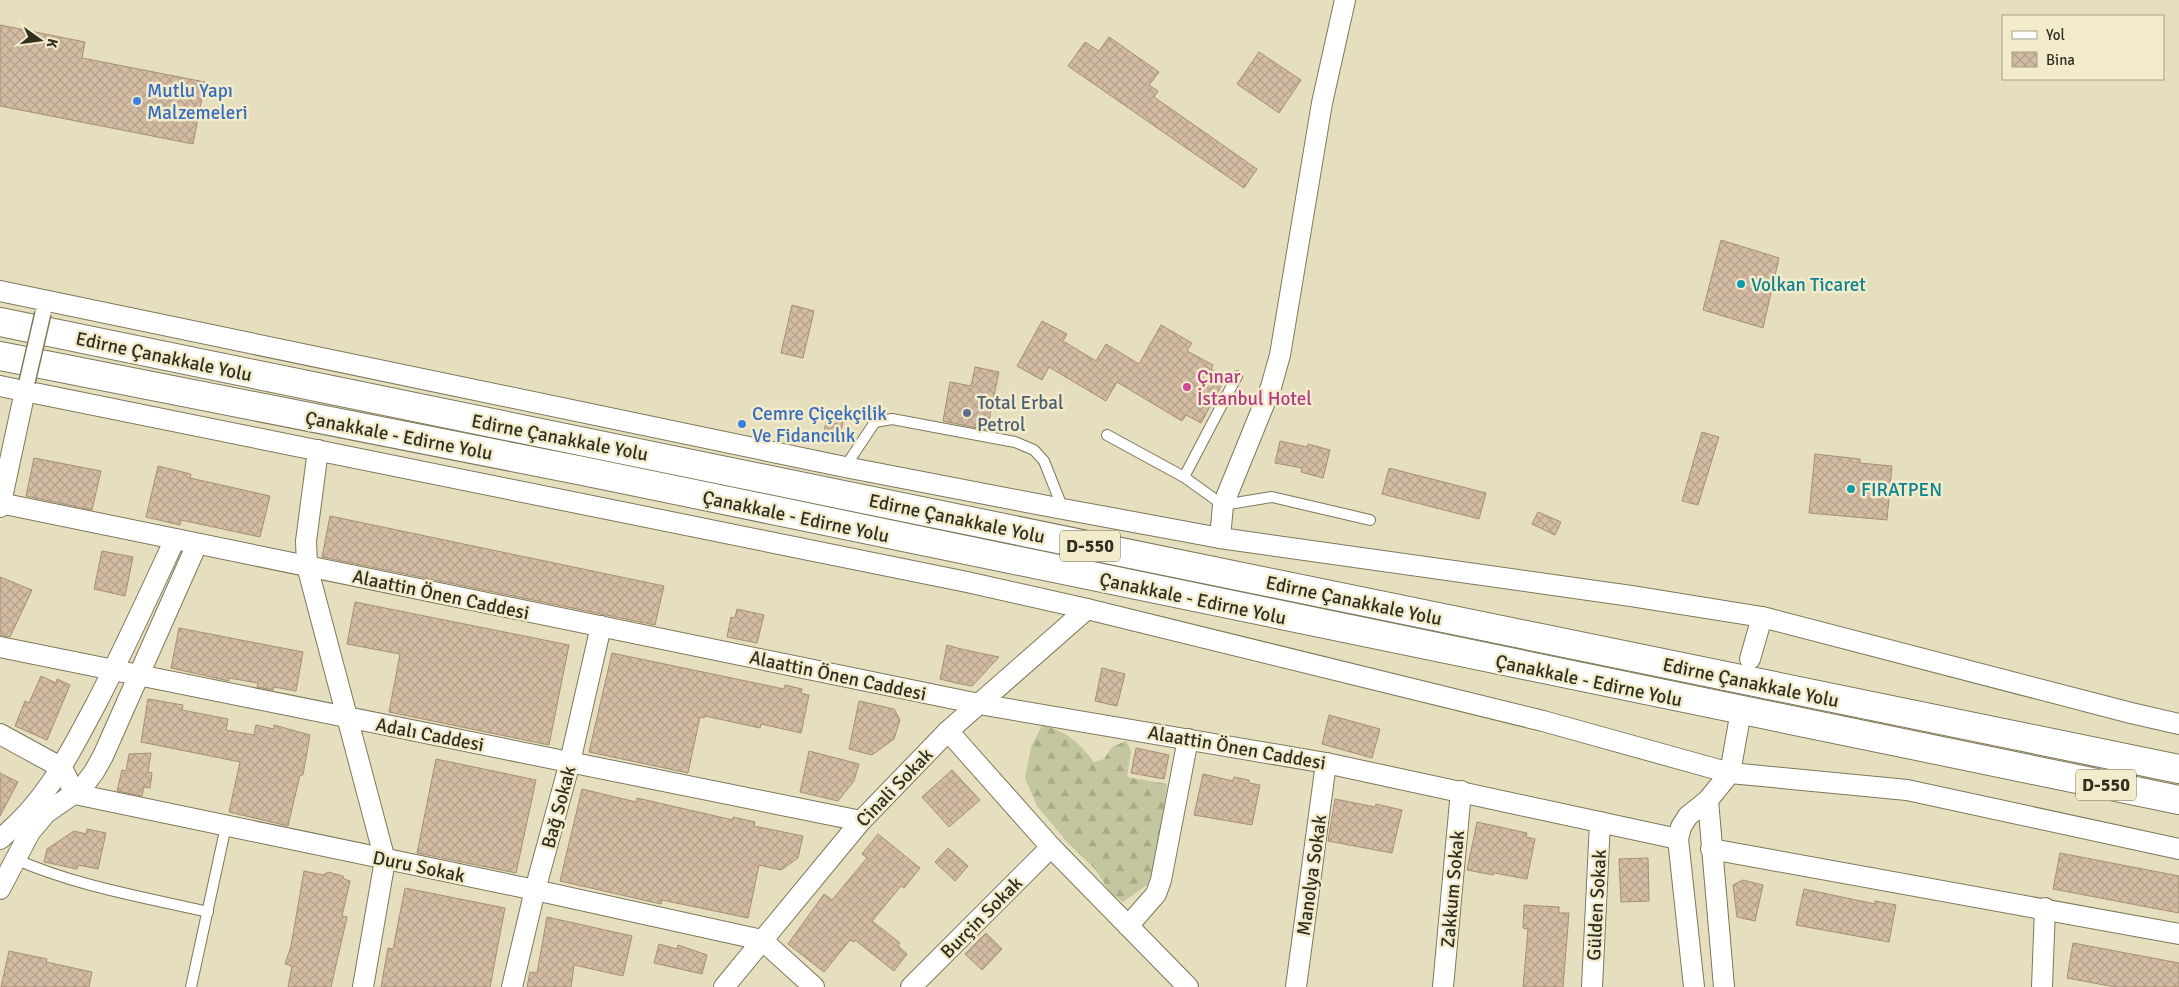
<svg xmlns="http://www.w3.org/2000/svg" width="2179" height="987" viewBox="0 0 2179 987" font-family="Signika,sans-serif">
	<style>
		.forest { fill: url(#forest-firs) }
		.building { fill: url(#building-cross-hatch); stroke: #a68f78 }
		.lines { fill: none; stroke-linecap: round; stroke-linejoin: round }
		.service-casing { stroke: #7e775a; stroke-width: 12 }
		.minor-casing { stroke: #7e775a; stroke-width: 22 }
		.trunk-casing { stroke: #7e775a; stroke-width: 30 }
		.service { stroke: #fff; stroke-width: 10 }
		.minor { stroke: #fff; stroke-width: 20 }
		.trunk { stroke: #fff; stroke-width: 28 }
		.pedestrian-bridge-casing { stroke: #7e775a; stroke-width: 18; stroke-linecap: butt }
		.pedestrian-bridge { stroke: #fff; stroke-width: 15 }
		.shop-dot { fill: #3f7fe0; stroke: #f3eccc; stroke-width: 2 }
		.culture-dot { fill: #0f9aa8; stroke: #f3eccc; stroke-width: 2 }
		.hotel-dot { fill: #d1479c; stroke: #f3eccc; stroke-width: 2 }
		.service-dot { fill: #5c6f8a; stroke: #f3eccc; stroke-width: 2 }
		.labels { text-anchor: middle; stroke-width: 5; stroke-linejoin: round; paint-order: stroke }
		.shield { fill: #f3eccc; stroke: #6b6755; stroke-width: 1 }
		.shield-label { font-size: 18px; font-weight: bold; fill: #312e22 }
		.shop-label { font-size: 19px; fill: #366cbe; stroke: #f3eccc; text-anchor: start }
		.culture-label { font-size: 19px; fill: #0d838f; stroke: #f3eccc; text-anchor: start }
		.street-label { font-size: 19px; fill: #312e22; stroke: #f3eccc }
		.hotel-label { font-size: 19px; fill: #b23c85; stroke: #f3eccc; text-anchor: start }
		.service-label { font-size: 19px; fill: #4e5e75; stroke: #f3eccc; text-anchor: start }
	</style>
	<defs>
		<pattern id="forest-firs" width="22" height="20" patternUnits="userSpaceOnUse" patternTransform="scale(1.25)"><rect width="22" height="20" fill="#c3c69e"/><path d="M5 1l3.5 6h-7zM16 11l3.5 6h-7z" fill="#a8aa88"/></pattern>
		<pattern id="building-cross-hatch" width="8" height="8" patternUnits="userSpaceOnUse" patternTransform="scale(1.25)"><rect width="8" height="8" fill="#d4bba3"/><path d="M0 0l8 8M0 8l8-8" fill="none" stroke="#b6a18c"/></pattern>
	</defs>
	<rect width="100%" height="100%" fill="#e6dfbf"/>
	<path class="forest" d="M1042,725c27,8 35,16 52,37l10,-3 8,-12 14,-6 5,10 -4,26 40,7 -10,73 -10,28 -24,17 -13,-10 -15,-23 -28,-27 -30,-36 -12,-28 6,-31z"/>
	<g class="building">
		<path d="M0,25l85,17 -3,16 123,24 -12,62 -193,-38z"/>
		<path d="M1109,37l50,35 -10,13 9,6 -4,6 103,72 -13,19 -176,-122 17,-24 14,9z"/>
		<path d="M1259,52l42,28 -22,33 -42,-29z"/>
		<path d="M1721,240l58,18 -16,70 -60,-18z"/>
		<path d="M792,305l22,6 -11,47 -22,-5z"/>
		<path d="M1042,321l25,13 -4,7 33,20 10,-17 33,20 22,-39 31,18 -5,8 26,14 -2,4 15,8 -25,46 -15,-8 -4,6 -65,-39 -11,19 -57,-34 -7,13 -25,-14z"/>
		<path d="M975,367l24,5 -12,58 -44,-9 7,-39 21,4z"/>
		<path d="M829,410l16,4 -7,29 -16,-3z"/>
		<path d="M1702,432l17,5 -21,68 -16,-4z"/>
		<path d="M1280,441l27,6 1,-3 22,6 -7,28 -22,-6 1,-4 -27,-5z"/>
		<path d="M1815,454l45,5v4l32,3 -5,54 -78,-7z"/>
		<path d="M34,458l67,13 -9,39 -66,-14z"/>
		<path d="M158,466l33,8 -1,4 80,18 -10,41 -79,-17 -1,5 -34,-8z"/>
		<path d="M1389,468l97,25 -7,26 -97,-25z"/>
		<path d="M1538,512l23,10 -6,13 -23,-11z"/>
		<path d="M330,516l334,70 -9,39 -333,-68z"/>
		<path d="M102,551l31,6 -8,39 -31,-7z"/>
		<path d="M0,577l32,13 -22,47 -10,-2z"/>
		<path d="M355,602l214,43 -20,100 -160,-33 11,-58 -53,-10z"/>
		<path d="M737,609l27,6 -7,28 -30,-6 4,-20 4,1z"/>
		<path d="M179,628l124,24 -7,39 -22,-4 -1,3 -16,-3 1,-4 -29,-5v3l-58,-13z"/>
		<path d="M947,645l14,4 38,8 -27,29 -16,-3 -16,-4z"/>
		<path d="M612,653l172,36 1,-4 17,4 -1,4 8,2 -8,38 -40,-9 -1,4 -55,-12 -1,2 -4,-1 -12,56 -99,-21z"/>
		<path d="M1102,668l23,6 -8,32 -22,-5z"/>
		<path d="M41,676l15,7 1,-4 13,6 -23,55 -32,-14 10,-25 4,2z"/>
		<path d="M148,699l35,6 -1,5 46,9 -2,11 28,5 2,-10 18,4v-4l36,10 -7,40h-3l-12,51 -59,-14 11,-50 -99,-20z"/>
		<path d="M859,701l35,8 6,11 -6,19 -22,16 -23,-6z"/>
		<path d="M1329,715l51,14 -8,29 -50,-14z"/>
		<path d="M1136,748l33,7 -5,24 -33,-6z"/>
		<path d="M809,751l50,13 -5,17 -16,20 -38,-9z"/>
		<path d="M151,753l-3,19 4,1 -2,15 -6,-1 -2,9 -25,-5 5,-21 4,1 3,-17z"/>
		<path d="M436,759l100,21 -20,93 -99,-20z"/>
		<path d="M952,770l28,30 -31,27 -27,-30z"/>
		<path d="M0,773l18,9 -18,34z"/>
		<path d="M1203,774l30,7 1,-4 15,3v3l11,2 -8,40 -58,-10z"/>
		<path d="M582,789l54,13 1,-4 96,22v-3l22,5 -1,4 49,10 -5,22 -17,12 -22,-5 -11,53 -86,-18 -1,4 -101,-23z"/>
		<path d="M1335,799l40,8 1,-3 26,6 -10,43 -64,-12z"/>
		<path d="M1477,822l50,11 -1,4 9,2 -8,40 -33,-6 -1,2 -26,-5z"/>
		<path d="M87,829l19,4 -8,36 -20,-4 -1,4 -33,-7 3,-13 27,-18 12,3z"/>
		<path d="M878,834l42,34 -16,20 -3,-2 -29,35 28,22 -2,3 9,8 -13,17 -39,-31 -1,2 -4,-2 -26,32 -36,-28 36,-50 8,6 35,-42 -5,-4z"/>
		<path d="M948,848l20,18 -13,15 -20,-19z"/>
		<path d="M2060,853l119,23v37l-126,-24z"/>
		<path d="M1648,858l1,43 -28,1 -2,-43z"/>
		<path d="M304,871l19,4 5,-3 15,4 1,3 6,2 -8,35 5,1 -16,70h-43l4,-21 -7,-2 6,-18z"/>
		<path d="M1743,880l20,5 -8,36 -18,-4 -4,-32z"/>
		<path d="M405,888l100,20 -15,79h-109l7,-39 5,1z"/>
		<path d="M1804,889l71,15v-3l21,4 -7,37 -93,-17z"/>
		<path d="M1524,905l35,2v6h10l-6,74h-40l5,-58 -5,-1z"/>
		<path d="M547,917l85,19 -9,40 -49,-11 -3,22h-44l3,-15 7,1z"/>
		<path d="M986,933l16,16 -20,21 -17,-16z"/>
		<path d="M2073,943l106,20v24h-64l-48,-9z"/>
		<path d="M659,944l18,5 1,-4 29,10 -5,19 -48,-11z"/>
		<path d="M9,951l38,8 -1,3 46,10 -3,15h-88z"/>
	</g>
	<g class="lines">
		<defs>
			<g id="service">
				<path d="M1107,435l77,42 53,-101"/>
				<path d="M845,467l30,-45 17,-3 123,23 19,8 10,11 19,48"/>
				<path d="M1184,477l39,28 49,-8 98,23"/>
				<path d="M15,859c61,27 128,38 193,53"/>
				<path d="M191,987l35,-161"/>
			</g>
			<g id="minor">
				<path d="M0,291l845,176 218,42 157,29 411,58 131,21 369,96 48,11"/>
				<path d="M0,386l967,196 120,27 456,112 187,52 177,17 272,59"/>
				<path d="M318,450l-12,91 1,25 78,294 -22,127"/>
				<path d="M0,503l979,201 347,59 352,76"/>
				<path d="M0,507l25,-116"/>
				<path d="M1220,538l3,-33 48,-118 9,-32 42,-252 23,-103"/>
				<path d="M0,647l861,174"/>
				<path d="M1750,659l12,-42"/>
				<path d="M948,731l103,116 137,140"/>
				<path d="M0,734l62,34 13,26 460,96 227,50 52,47"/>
				<path d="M1708,800l16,187"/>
				<path d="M0,839c47,-38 68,-83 96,-135 28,-54 53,-109 79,-165"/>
				<path d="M1711,849l468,85"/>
				<path d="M0,889l30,-57 16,-19 36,-25 12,-16 9,-16 94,-212"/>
				<path d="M1128,926l28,-32 5,-14 27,-141"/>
				<path d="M512,987l23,-97 35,-128 31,-136"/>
				<path d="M724,987l137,-166 87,-90 139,-122"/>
				<path d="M911,987l140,-140"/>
				<path d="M1296,987l30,-224"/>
				<path d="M1443,987l18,-196"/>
				<path d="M1592,987l8,-165"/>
				<path d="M1694,987l-16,-148 3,-12 7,-11 20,-16 22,-27 9,-51"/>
				<path d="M2042,987l3,-79"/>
			</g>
			<g id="trunk">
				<path d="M0,322l2179,447"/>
				<path d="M0,356l583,115 1596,329"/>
			</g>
		</defs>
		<use href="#service" class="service-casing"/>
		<use href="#minor" class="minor-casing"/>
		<use href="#trunk" class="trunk-casing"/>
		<use href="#service" class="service"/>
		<use href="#minor" class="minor"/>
		<use href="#trunk" class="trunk"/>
		<defs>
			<path id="pedestrian-bridge" d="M27,382l16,-69"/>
		</defs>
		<use href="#pedestrian-bridge" class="pedestrian-bridge-casing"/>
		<use href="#pedestrian-bridge" class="pedestrian-bridge"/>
	</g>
	<g class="shop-dot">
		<circle cx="137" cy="101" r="5"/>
		<circle cx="742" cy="424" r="5"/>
	</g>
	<g class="culture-dot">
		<circle cx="1741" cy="284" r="5"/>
		<circle cx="1851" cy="489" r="5"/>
	</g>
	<circle class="hotel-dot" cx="1187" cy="387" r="5"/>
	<circle class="service-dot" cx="967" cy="413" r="5"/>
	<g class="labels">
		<g class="shield">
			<rect x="1060" y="530.5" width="60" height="31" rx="4"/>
			<rect x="2076" y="769.5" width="60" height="31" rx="4"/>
		</g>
		<g class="shield-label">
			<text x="1090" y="552">D-550</text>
			<text x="2106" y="791">D-550</text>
		</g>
		<g class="shop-label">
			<text x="147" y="97">Mutlu Yapı<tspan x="147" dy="22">Malzemeleri</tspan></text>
			<text x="752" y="420">Cemre Çiçekçilik<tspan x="752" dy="22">Ve Fidancılık</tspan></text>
		</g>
		<g class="culture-label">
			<text x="1751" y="291">Volkan Ticaret</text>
			<text x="1861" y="496">FIRATPEN</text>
		</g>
		<g class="street-label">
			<text transform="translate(164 356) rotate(12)" y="7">Edirne Çanakkale Yolu</text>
			<text transform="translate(399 435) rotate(11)" y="7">Çanakkale - Edirne Yolu</text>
			<text transform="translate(560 437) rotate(11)" y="7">Edirne Çanakkale Yolu</text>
			<text transform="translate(796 516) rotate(12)" y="7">Çanakkale - Edirne Yolu</text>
			<text transform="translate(957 518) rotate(12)" y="7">Edirne Çanakkale Yolu</text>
			<text transform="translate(441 594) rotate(12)" y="7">Alaattin Önen Caddesi</text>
			<text transform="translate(1193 598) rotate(12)" y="7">Çanakkale - Edirne Yolu</text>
			<text transform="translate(1354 600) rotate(12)" y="7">Edirne Çanakkale Yolu</text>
			<text transform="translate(838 675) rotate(12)" y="7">Alaattin Önen Caddesi</text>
			<text transform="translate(1589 680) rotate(12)" y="7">Çanakkale - Edirne Yolu</text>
			<text transform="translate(1751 682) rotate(12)" y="7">Edirne Çanakkale Yolu</text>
			<text transform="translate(430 734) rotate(11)" y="7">Adalı Caddesi</text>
			<text transform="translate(1237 747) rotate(10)" y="7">Alaattin Önen Caddesi</text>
			<text transform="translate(894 787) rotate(-46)" y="7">Cinali Sokak</text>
			<text transform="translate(558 807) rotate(-75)" y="7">Bağ Sokak</text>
			<text transform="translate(419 866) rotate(12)" y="7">Duru Sokak</text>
			<text transform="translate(1311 875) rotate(-82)" y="7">Manolya Sokak</text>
			<text transform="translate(1452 889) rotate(-85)" y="7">Zakkum Sokak</text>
			<text transform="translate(1596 905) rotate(-87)" y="7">Gülden Sokak</text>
			<text transform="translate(981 917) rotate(-45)" y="7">Burçin Sokak</text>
		</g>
		<g class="hotel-label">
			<text x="1197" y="383">Çınar<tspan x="1197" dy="22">İstanbul Hotel</tspan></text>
		</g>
		<g class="service-label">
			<text x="977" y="409">Total Erbal<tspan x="977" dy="22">Petrol</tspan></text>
		</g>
	</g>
	<rect x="2002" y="15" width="162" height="65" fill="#f3eccc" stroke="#a5a088"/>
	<rect x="2012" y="31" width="25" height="8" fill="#ffffff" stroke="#a5a088"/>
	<text x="2046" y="40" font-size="15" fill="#312e22">Yol</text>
	<rect x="2012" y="52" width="25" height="15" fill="url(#building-cross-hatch)" stroke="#a5a088"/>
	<text x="2046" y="65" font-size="15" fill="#312e22">Bina</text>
	<g transform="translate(40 40) rotate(104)" stroke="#f3eccc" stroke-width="4" paint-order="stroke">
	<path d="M0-4L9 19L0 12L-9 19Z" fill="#312e22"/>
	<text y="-8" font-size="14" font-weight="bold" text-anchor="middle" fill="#312e22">K</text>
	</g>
</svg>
